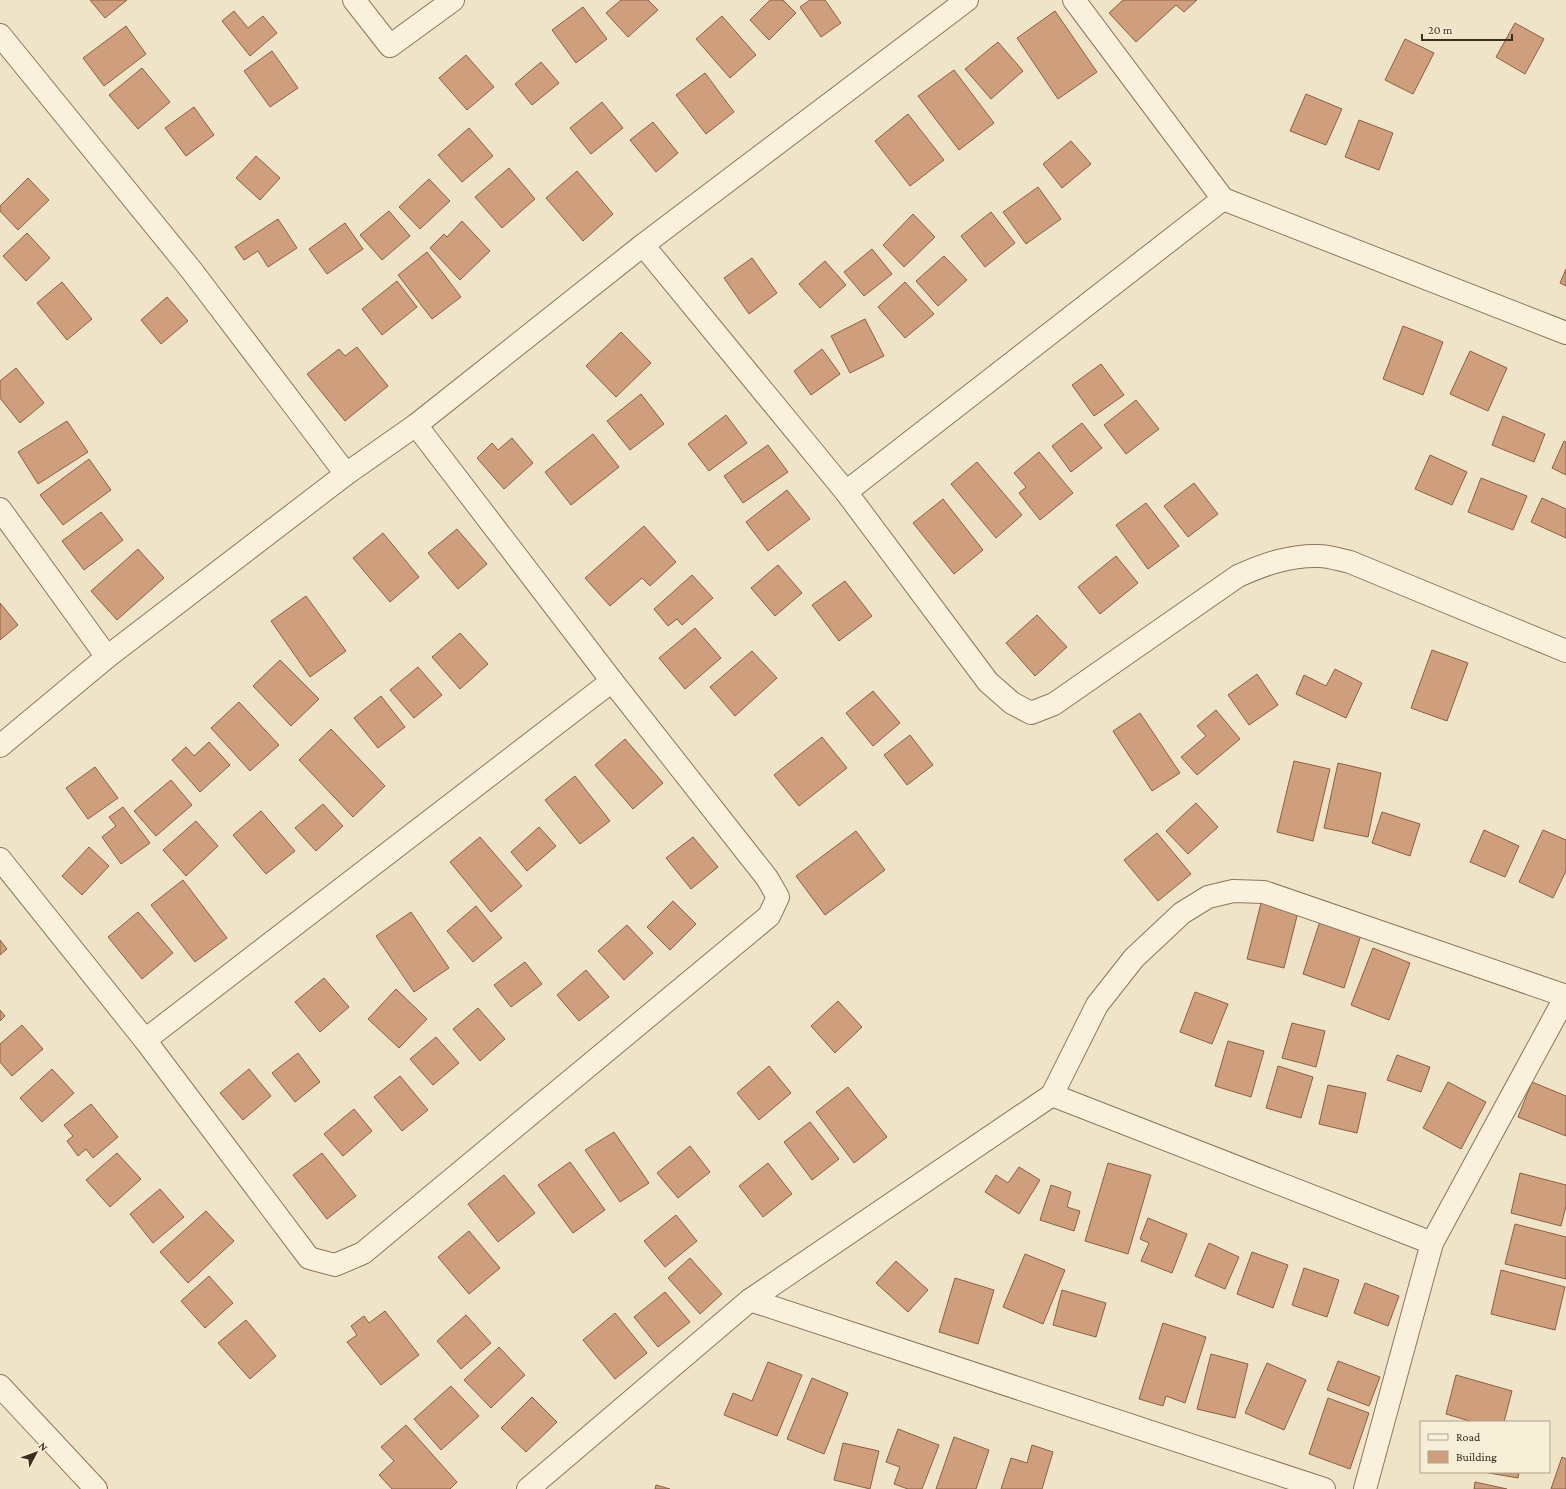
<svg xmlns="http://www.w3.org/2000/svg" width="1566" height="1489" viewBox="0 0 1566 1489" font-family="'Crimson Pro',serif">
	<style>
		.building { fill: #cf9f7d; stroke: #8d5f41 }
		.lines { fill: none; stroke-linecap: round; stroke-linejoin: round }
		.minor-casing { stroke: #8d765c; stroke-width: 24 }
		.minor { stroke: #faf1dc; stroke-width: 22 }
	</style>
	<rect width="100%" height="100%" fill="#f0e4c8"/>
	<g class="building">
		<path d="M90,0h37l-22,18z"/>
		<path d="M621,0h27l10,10 -30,27 -22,-24z"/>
		<path d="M770,0h13l13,13 -27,27 -19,-20z"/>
		<path d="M810,0h15l16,23 -20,14 -21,-30z"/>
		<path d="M1123,0h74l-13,12 -8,-7 -40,37 -27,-29z"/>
		<path d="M583,7l24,32 -31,24 -24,-33z"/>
		<path d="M234,11l14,17 15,-12 14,17 -27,23 -28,-35z"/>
		<path d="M1055,11l42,61 -39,27 -41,-61z"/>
		<path d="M722,16l34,39 -26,23 -34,-39z"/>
		<path d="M1515,23l29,16 -19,35 -29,-17z"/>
		<path d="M126,26l20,28 -42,32 -21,-28z"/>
		<path d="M1405,39l29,14 -21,41 -28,-14z"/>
		<path d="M998,42l25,29 -32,28 -26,-30z"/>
		<path d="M272,51l26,37 -28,19 -26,-36z"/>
		<path d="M466,55l28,32 -27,23 -28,-32z"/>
		<path d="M541,62l18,21 -27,22 -17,-21z"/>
		<path d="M142,68l28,34 -32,27 -29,-34z"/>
		<path d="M954,70l40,53 -35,27 -41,-54z"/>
		<path d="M705,73l29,39 -28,22 -30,-39z"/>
		<path d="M1306,94l36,15 -16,36 -36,-14z"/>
		<path d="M602,102l21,26 -32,26 -21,-26z"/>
		<path d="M194,107l20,28 -28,21 -21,-28z"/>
		<path d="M908,114l36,46 -34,26 -35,-45z"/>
		<path d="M1359,120l34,13 -14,37 -34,-13z"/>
		<path d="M653,122l25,31 -22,19 -26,-32z"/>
		<path d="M469,128l24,28 -31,26 -24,-27z"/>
		<path d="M1071,141l20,23 -29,24 -19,-24z"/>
		<path d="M256,156l24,22 -20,22 -24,-22z"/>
		<path d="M509,168l26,31 -33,29 -27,-31z"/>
		<path d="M577,171l36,43 -30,27 -37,-43z"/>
		<path d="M28,178l21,22 -31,30 -18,-19v-5z"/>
		<path d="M429,179l21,22 -30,28 -21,-22z"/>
		<path d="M1038,187l23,32 -35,25 -23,-32z"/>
		<path d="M389,211l21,25 -28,24 -22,-25z"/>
		<path d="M991,212l24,31 -30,24 -24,-31z"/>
		<path d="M913,214l22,23 -31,30 -21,-22z"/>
		<path d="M278,219l19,29 -29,19 -10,-16 -14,9 -9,-13z"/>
		<path d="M462,221l28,30 -30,29 -30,-32 14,-14 3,3z"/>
		<path d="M345,223l18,26 -36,25 -18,-25z"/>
		<path d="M27,233l23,25 -24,23 -23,-25z"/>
		<path d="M872,249l20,25 -28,22 -20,-24z"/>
		<path d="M427,252l34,45 -29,22 -34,-44z"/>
		<path d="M944,256l23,24 -29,26 -22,-25z"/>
		<path d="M752,258l25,35 -28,21 -25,-36z"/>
		<path d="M825,261l21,24 -26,23 -21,-24z"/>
		<path d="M1566,269v17l-6,-3z"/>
		<path d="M397,281l20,26 -35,28 -20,-26z"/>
		<path d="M62,282l30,37 -25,21 -30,-37z"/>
		<path d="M905,282l29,32 -29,24 -27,-31z"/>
		<path d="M167,297l21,24 -27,23 -20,-24z"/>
		<path d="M865,319l19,37 -34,17 -19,-37z"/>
		<path d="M1403,326l40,16 -20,53 -40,-16z"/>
		<path d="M621,332l30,31 -35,34 -30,-31z"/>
		<path d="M357,347l31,39 -43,35 -38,-47 32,-25 6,7z"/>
		<path d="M822,349l18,25 -29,21 -17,-24z"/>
		<path d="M1470,351l37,17 -19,43 -38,-17z"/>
		<path d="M1101,364l23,31 -30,21 -22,-31z"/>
		<path d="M16,368l28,35 -24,20 -20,-25v-17z"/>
		<path d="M641,394l23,30 -34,26 -23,-29z"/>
		<path d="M1136,400l23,29 -33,25 -22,-29z"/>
		<path d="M726,415l21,28 -38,28 -21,-27z"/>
		<path d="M1503,416l42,18 -11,28 -42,-17z"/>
		<path d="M67,421l21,31 -50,32 -20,-32z"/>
		<path d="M1082,423l20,25 -31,24 -19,-26z"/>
		<path d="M593,434l26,33 -48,38 -26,-33z"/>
		<path d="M512,438l21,25 -29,26 -27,-31 15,-15 6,7z"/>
		<path d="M1564,441l2,1v33l-14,-7z"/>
		<path d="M768,445l20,27 -45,31 -19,-27z"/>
		<path d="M1039,452l34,41 -33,27 -21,-27 7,-6 -12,-14z"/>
		<path d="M1430,455l37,17 -15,33 -37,-16z"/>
		<path d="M89,459l22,31 -48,35 -23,-30z"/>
		<path d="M977,462l45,53 -26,23 -45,-54z"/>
		<path d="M1481,478l46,18 -14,34 -45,-18z"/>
		<path d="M1194,483l24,31 -30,23 -24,-31z"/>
		<path d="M787,490l23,29 -42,32 -22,-29z"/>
		<path d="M1542,498l24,11v29l-35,-16z"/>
		<path d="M943,499l40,51 -29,24 -41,-51z"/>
		<path d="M1146,503l33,43 -31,23 -32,-44z"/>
		<path d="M101,512l22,28 -39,30 -22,-29z"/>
		<path d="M644,526l32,36 -26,24 -8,-8 -32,28 -25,-28z"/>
		<path d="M457,529l30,35 -29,25 -30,-36z"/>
		<path d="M383,533l36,44 -29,25 -37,-44z"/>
		<path d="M138,549l26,29 -47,42 -26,-29z"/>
		<path d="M1116,556l22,27 -38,31 -22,-27z"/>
		<path d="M778,565l24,28 -27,23 -24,-28z"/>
		<path d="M692,575l21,23 -31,27 -5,-6 -9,7 -14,-17z"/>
		<path d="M845,581l27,35 -33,25 -27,-36z"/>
		<path d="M306,596l40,55 -36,26 -39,-56z"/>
		<path d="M0,603l18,22 -18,15z"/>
		<path d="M1037,615l30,32 -32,29 -29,-33z"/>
		<path d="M695,628l26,30 -36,31 -26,-31z"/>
		<path d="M460,633l28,31 -28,25 -28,-32z"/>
		<path d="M1432,650l36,13 -21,58 -36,-13z"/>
		<path d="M752,651l25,27 -42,38 -25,-29z"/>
		<path d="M280,660l39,39 -28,27 -38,-40z"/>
		<path d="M418,667l24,28 -28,23 -24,-28z"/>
		<path d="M1335,669l27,14 -16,35 -50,-24 8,-19 22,11z"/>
		<path d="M1257,674l21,31 -29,20 -21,-30z"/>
		<path d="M873,691l27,32 -27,23 -27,-33z"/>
		<path d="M381,696l24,31 -27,21 -24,-30z"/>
		<path d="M239,702l40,43 -29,26 -39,-43z"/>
		<path d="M1216,710l24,29 -43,36 -16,-18 25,-21 -9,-10z"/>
		<path d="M1140,713l40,60 -28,18 -39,-60z"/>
		<path d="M331,729l54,57 -32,31 -54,-57z"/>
		<path d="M910,735l23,30 -26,20 -23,-30z"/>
		<path d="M822,737l25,31 -48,38 -25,-31z"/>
		<path d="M625,739l38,44 -30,26 -38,-44z"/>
		<path d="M209,742l21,23 -30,27 -28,-32 14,-13 8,9z"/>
		<path d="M1294,761l36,8 -17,72 -36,-9z"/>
		<path d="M1338,763l43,10 -13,64 -44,-9z"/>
		<path d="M95,767l23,31 -30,21 -22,-31z"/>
		<path d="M575,776l35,45 -30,23 -35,-44z"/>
		<path d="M171,780l21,25 -36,31 -22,-25z"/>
		<path d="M1196,803l22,24 -30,27 -22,-23z"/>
		<path d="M323,804l20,22 -27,25 -21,-23z"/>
		<path d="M123,807l27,36 -29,21 -19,-27 14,-11 -7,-9z"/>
		<path d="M261,811l34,40 -29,23 -33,-39z"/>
		<path d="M1382,812l38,12 -10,32 -38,-13z"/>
		<path d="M196,821l22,25 -32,30 -23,-26z"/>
		<path d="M539,827l17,19 -29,25 -16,-19z"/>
		<path d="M1484,830l35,16 -14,31 -35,-15z"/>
		<path d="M1543,830l23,10v31l-13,27 -34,-16z"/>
		<path d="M856,831l29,39 -60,45 -29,-39z"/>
		<path d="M1157,833l34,41 -33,27 -34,-41z"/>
		<path d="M480,837l42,49 -31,26 -41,-50z"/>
		<path d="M693,837l25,30 -27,22 -25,-31z"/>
		<path d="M89,847l20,19 -27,29 -20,-19z"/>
		<path d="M183,880l44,58 -32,24 -44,-57z"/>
		<path d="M1262,899l37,9 -15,60 -37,-9z"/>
		<path d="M673,901l23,23 -26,26 -23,-23z"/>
		<path d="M476,906l26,32 -29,24 -26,-31z"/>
		<path d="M138,912l35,41 -31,26 -34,-42z"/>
		<path d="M411,912l38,56 -35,24 -38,-56z"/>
		<path d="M1321,918l41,14 -18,56 -41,-14z"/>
		<path d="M627,925l26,28 -29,27 -26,-29z"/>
		<path d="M0,940l7,9 -7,6z"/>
		<path d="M1373,948l37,15 -21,57 -38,-15z"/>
		<path d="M525,962l17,22 -31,23 -17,-22z"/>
		<path d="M586,970l23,27 -30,24 -22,-26z"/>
		<path d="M324,978l25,29 -29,25 -25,-30z"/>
		<path d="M396,989l31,30 -28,29 -31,-29z"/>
		<path d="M1195,992l33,12 -16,40 -32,-12z"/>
		<path d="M838,1001l24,26 -27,26 -24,-27z"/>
		<path d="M478,1008l27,31 -25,22 -27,-32z"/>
		<path d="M0,1010l5,6 -5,5z"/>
		<path d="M1292,1023l33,8 -9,36 -34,-9z"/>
		<path d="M22,1025l21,24 -31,27 -12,-14v-18z"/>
		<path d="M436,1037l23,26 -26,22 -23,-26z"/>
		<path d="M1228,1041l36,10 -13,46 -36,-11z"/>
		<path d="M298,1053l22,29 -25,20 -23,-29z"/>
		<path d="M1397,1055l33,12 -9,25 -34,-12z"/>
		<path d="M769,1066l22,27 -32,27 -22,-27z"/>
		<path d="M1278,1066l35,11 -12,41 -35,-10z"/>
		<path d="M52,1069l22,24 -32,29 -22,-24z"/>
		<path d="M249,1069l22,27 -28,24 -23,-27z"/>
		<path d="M400,1076l28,34 -26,21 -28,-34z"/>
		<path d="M1448,1082l38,20 -25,47 -38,-21z"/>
		<path d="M1532,1082l34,14v40l-48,-19z"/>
		<path d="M1328,1085l38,8 -9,40 -38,-9z"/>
		<path d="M848,1087l39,50 -33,26 -38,-51z"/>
		<path d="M91,1104l27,33 -25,21 -7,-9 -8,7 -11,-15 6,-5 -9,-11z"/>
		<path d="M354,1109l18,22 -29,25 -19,-22z"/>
		<path d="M810,1122l29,37 -27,21 -28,-38z"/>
		<path d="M614,1132l35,51 -29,19 -35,-52z"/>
		<path d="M690,1146l20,26 -32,26 -21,-25z"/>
		<path d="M117,1153l24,26 -31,28 -24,-27z"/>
		<path d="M322,1153l34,43 -29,23 -34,-44z"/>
		<path d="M570,1162l35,48 -32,23 -35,-48z"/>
		<path d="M768,1163l24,31 -29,23 -24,-31z"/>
		<path d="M1108,1163l43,12 -23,79 -43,-13z"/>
		<path d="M1019,1167l21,13 -21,34 -34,-22 11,-17 12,8z"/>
		<path d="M1520,1173l46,12v21l-5,20 -50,-13z"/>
		<path d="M504,1175l31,38 -37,29 -30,-38z"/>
		<path d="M1051,1185l20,7 -4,15 13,4 -6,20 -34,-11z"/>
		<path d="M160,1189l24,28 -31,26 -23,-29z"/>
		<path d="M206,1211l28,30 -46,42 -28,-31z"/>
		<path d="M676,1215l21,26 -32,26 -21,-26z"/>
		<path d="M1148,1218l39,16 -15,39 -31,-12 8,-18 -9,-4z"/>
		<path d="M1515,1224l51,13v42l-61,-15z"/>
		<path d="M469,1231l31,37 -31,26 -31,-37z"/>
		<path d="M1209,1243l30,14 -14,32 -30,-13z"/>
		<path d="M1252,1252l36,13 -15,43 -36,-14z"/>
		<path d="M1025,1254l40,16 -22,54 -40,-17z"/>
		<path d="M690,1258l32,36 -22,20 -32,-36z"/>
		<path d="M896,1261l32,29 -20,22 -32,-29z"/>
		<path d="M1304,1268l35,12 -12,37 -35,-12z"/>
		<path d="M1501,1270l64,17 -10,43 -64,-16z"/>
		<path d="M209,1276l24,27 -28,25 -24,-27z"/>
		<path d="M955,1278l39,12 -16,54 -39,-12z"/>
		<path d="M1365,1283l34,13 -11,30 -34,-13z"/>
		<path d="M1062,1290l44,13 -10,34 -43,-12z"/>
		<path d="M665,1292l25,30 -32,25 -24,-30z"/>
		<path d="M385,1311l34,44 -38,30 -34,-43 10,-7 -6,-9 13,-10 5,7z"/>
		<path d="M615,1313l32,40 -32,26 -32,-39z"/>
		<path d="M466,1315l25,28 -30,26 -24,-28z"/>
		<path d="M246,1320l30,36 -26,23 -32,-36z"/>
		<path d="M1163,1323l43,14 -21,66 -19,-7 -3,10 -24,-7z"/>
		<path d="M499,1347l26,28 -34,33 -27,-28z"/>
		<path d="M1211,1354l37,10 -13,54 -38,-9z"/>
		<path d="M1338,1361l42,16 -11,29 -42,-16z"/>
		<path d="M768,1362l34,13 -25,61 -53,-21 9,-22 19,8z"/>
		<path d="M1267,1363l39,17 -22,50 -39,-17z"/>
		<path d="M1456,1375l56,16 -8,31h-31l-27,-8z"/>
		<path d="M812,1378l36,15 -24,61 -37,-15z"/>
		<path d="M451,1386l28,30 -38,34 -27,-31z"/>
		<path d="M532,1397l25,25 -31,30 -25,-24z"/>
		<path d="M1328,1398l41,15 -19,56 -41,-15z"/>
		<path d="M406,1425l51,57 -7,7h-58l-13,-14 15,-14 -13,-14z"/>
		<path d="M898,1429l41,16 -17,44h-14l-14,-5 6,-17 -14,-5z"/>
		<path d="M954,1437l35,13 -13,39h-40z"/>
		<path d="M843,1443l36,8 -9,38 -36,-9z"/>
		<path d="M1032,1445l21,7 -11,37h-41l10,-31 16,5z"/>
		<path d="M1562,1457l4,2v30h-15z"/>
		<path d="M1483,1472h36l-1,6z"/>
		<path d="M1475,1482l32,7h-33z"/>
		<path d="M656,1485l14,4h-15z"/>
	</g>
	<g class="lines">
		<defs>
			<g id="minor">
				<path d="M354,0l36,46 63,-46"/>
				<path d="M1074,0l149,199 343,134"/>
				<path d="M0,35l192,236 154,203"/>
				<path d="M643,245l203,247 142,190 24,21 19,10 23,-9 184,-128c27,-12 52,-21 81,-20 10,0 21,4 31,6l216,89"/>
				<path d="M846,492l377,-293"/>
				<path d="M0,509l107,148"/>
				<path d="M0,746l107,-89 239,-183 70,-49 227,-180 324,-245"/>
				<path d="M0,859l145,181 164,218 26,7 28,-12 406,-337 9,-19 -11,-19 -155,-197 -196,-256"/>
				<path d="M145,1040l467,-359"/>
				<path d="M1052,1095l45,-90 37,-47 48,-45 26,-16 25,-6 31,1 302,104"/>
				<path d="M750,1300l574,189"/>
				<path d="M0,1386l96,103"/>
				<path d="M528,1489l222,-189 302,-205 380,148"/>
				<path d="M1365,1489l67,-246 134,-247"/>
			</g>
		</defs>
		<use href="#minor" class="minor-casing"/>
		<use href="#minor" class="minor"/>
	</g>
	<rect x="1420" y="1421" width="130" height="52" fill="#f7eed8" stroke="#ada18e"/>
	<rect x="1428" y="1434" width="20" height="6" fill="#faf1dc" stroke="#ada18e"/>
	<text x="1456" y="1441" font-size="12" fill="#3d2e20">Road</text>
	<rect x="1428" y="1451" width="20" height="12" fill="#cf9f7d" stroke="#ada18e"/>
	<text x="1456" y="1461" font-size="12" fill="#3d2e20">Building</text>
	<g transform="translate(36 1453) rotate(49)" stroke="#f7eed8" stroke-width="3" paint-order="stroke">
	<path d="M0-3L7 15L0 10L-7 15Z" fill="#3d2e20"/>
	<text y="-6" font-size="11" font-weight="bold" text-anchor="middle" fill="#3d2e20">N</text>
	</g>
	<path d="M1422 34v6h90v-6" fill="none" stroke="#3d2e20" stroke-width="2"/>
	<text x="1428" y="34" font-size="12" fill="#3d2e20" stroke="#f7eed8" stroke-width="3" paint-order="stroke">20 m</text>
</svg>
